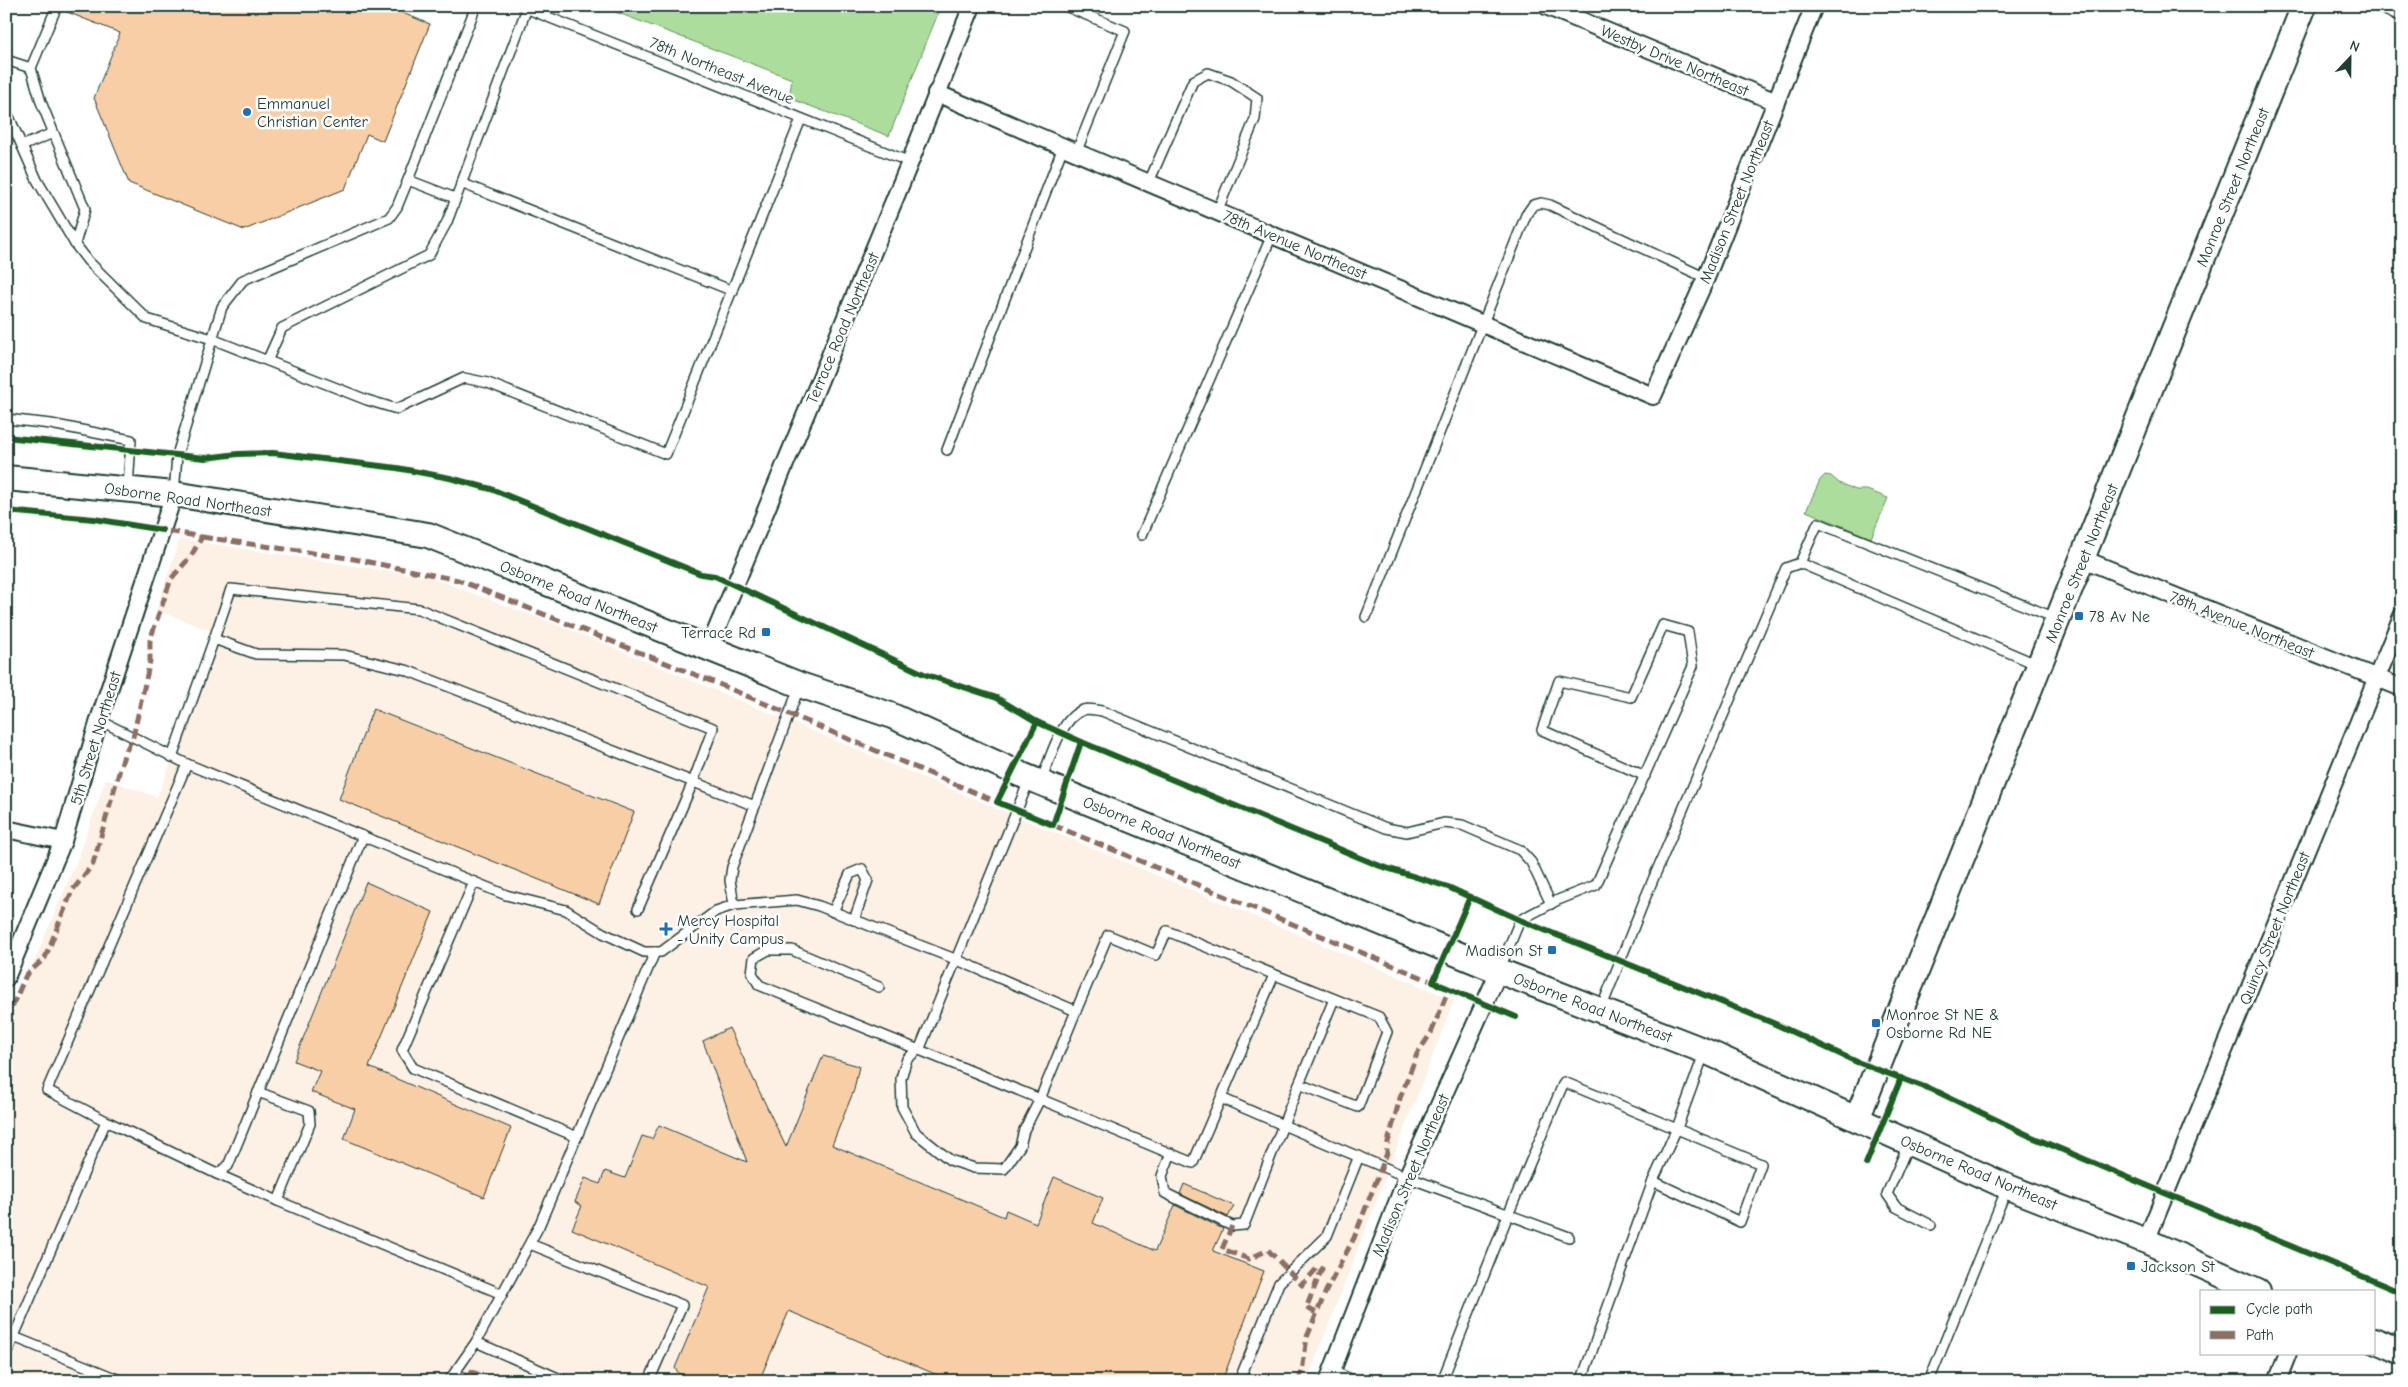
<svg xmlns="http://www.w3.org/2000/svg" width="2408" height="1387" viewBox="0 0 2408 1387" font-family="'Comic Neue',sans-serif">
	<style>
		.built { fill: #fdf0e5 }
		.green { fill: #addd9d; stroke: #668d68 }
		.building { fill: #f8cea7; stroke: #1f3d34 }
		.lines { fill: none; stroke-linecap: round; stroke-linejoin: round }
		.lane-casing { stroke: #1f3d34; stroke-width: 12 }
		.street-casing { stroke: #1f3d34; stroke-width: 20 }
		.secondary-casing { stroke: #1f3d34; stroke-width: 28 }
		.lane { stroke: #fff; stroke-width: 9 }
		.street { stroke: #fff; stroke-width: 16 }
		.secondary { stroke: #fff; stroke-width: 24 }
		.quiet { stroke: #8d6e63; stroke-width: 5; stroke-dasharray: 10 5; stroke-linecap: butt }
		.cycleway-casing { stroke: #fff; stroke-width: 9 }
		.cycleway { stroke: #1b5e20; stroke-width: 6 }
		.poi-dot { fill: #1f6fb2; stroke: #fff; stroke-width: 2 }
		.labels { text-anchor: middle; stroke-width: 5; stroke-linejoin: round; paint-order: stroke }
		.street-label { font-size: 16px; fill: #1f3d34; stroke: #fff }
		.poi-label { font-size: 16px; fill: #1f3d34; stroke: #fff; text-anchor: start }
	</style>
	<rect width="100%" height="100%" fill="#fff"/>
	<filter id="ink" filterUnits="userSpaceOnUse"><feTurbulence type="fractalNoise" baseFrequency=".02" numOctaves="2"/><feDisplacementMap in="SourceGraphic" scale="10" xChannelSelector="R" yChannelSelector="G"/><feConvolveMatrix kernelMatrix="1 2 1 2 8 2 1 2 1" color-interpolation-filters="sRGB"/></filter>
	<g filter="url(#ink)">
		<path class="built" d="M180,539l252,39 149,56 873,366 -147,381h-1301v-353l72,-170 28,-79 51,18 65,-162 -66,-25z"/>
		<g class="green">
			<path d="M600,6h341l-52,130 -100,-38 3,-19z"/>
			<path d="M1825,475l6,1 8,7 17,7h11l21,8 -17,40 -65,-27 14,-31z"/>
		</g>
		<g class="building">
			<path d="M63,6h322l45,18 -47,117 -16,-7 -22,55 -101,41 -115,-47 -35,-85 26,-65 -58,-23z"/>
			<path d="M373,709l261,103 -35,92 -260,-105z"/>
			<path d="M366,882l67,30 -64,155 142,61 -27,69 -140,-58 11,-30 -44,-17 9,-21 -26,-10z"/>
			<path d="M729,1028l57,119 37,-91 36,10 -5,24 -22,55 172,72 2,-7 30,13 18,-46 49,21 -10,25 62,28 20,-46 48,24 -10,22 51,20 -42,110h-271l-162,-70 -30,70h-75l-9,-13 34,-81 -137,-58 10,-23 -7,-4 10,-24 15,6 5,-13 20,7 17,-42 10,3 7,-14 88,37 -44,-121z"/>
			<path d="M1184,1184l50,22 -6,11 -48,-23z"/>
		</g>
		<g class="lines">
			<defs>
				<g id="lane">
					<path d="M57,6l-26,62 10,34 44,107 -10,35"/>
					<path d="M1065,6l60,25 -49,122"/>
					<path d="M523,7l387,155"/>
					<path d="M6,60l25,8"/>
					<path d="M6,110l31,70 38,64 13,17 59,58 65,20 155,61 30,9 67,-31 24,5 178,71 135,-335"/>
					<path d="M22,146l31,-13"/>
					<path d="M408,180l68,-174"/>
					<path d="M1149,182l44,-101 15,-8 23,8 26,17 -2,21 -38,93"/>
					<path d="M461,183l272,108"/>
					<path d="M268,359l14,-31 147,-73 18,-33 80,-214"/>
					<path d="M6,419l45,5 80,16 -3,49"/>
					<path d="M947,450l116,-303"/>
					<path d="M174,494l3,-39 45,-148 21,-27 146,-62 8,-11 11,-27 47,18"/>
					<path d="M1142,535l130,-300"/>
					<path d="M1800,563l238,102"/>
					<path d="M1366,617l160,-402 7,-10 8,-2 9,2 156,73"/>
					<path d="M214,639l17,-50 188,20 294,119 -20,54 -55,127"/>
					<path d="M99,720l88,44 287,118 32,13 60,15 37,23 41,19h17l55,-41 18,-6 63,-5 22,6 136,53 121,52 32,-76 48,20 11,-24 212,86 8,15 -29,75 -59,-23 -16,41 -62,-27 -28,65 -153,-64 36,-88"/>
					<path d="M172,757l42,-118 42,15 88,1 62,15 349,136"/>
					<path d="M1041,782c8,-20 19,-64 42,-72 5,-2 14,0 19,1l284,117 21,4 37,-9 18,2 58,25 11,12 20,42"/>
					<path d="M474,882l-72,168 11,18 164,69"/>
					<path d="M734,905l-4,-25 2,-13 68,-182"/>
					<path d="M833,912l17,-38 12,-5 6,11 -14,40"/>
					<path d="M1499,971l21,-51 38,-20 38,-15 97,-219 -5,-34 -25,-7 -32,72 -72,-16 -17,49 103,46"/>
					<path d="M879,987l-87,-37h-24l-14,8 -2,15 7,12 281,114 -16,31 -4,16 -16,23 -30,-1 -24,-8 -34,-27 -14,-26 -1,-29 6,-19 13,-11 110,-270"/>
					<path d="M1601,1009l45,-113 140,-328 14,-5 18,-40 240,96"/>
					<path d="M1299,1084l35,-85"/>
					<path d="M258,1092l51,19 1,13 -32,77 224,93"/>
					<path d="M1221,1098l53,-123"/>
					<path d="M106,1121l111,53 11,-8 135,-330"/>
					<path d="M1909,1143l-22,51 9,13 35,18"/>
					<path d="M1171,1153l-9,23 3,17 67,33 12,-1 39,-100 124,52 162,60"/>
					<path d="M217,1174l61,27"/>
					<path d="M530,1244l152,61 -33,76"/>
					<path d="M14,1337l108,44"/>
					<path d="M6,1355l100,-234 -59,-31 140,-326"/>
					<path d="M1332,1371l23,10"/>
					<path d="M1582,1379l71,-198 24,-53 28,-77"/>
					<path d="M449,1381l27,-39"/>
					<path d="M565,1381l-89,-39 63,-116 116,-274"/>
					<path d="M1239,1381l40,-98 48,-47 32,-80"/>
					<path d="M1442,1381l66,-166 56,-133 197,82 -21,58 -87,-41"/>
					<path d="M1929,1381l78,-193"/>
				</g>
				<g id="street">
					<path d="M1546,6l230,96"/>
					<path d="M2386,6l16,7"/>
					<path d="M936,93l717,303 53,-118 108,-272"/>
					<path d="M2083,559l319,129"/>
					<path d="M709,648l201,-486 62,-156"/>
					<path d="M6,829l57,12"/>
					<path d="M6,978l57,-137 36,-121 75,-226"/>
					<path d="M2146,1241l256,-625"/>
					<path d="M1328,1381l79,-204 92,-206"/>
					<path d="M2277,1381l11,-28"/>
				</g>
				<g id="secondary">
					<path d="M6,478l168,16 254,41 372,150 90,30 132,60 477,196 206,80 303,136 138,54 112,50"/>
					<path d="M1857,1119l447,-1113"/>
					<path d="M2374,1340l28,12"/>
				</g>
			</defs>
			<use href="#lane" class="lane-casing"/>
			<use href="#street" class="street-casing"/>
			<use href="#secondary" class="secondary-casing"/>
			<use href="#lane" class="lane"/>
			<use href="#street" class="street"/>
			<use href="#secondary" class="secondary"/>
			<g class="quiet">
				<path d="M202,537l152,22 104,21 263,105 276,117"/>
				<path d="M1053,825l380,157"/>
				<path d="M6,1021l20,-46 19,-17 27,-67 21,-27 31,-109 9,-18 17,-76v-21l21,-61 20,-23 11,-19 -40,-7"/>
				<path d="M1232,1226l-10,23 27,10 19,-9 34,35 16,-18 4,2 -16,39 11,5"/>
				<path d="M463,1381l3,-11 33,11"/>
				<path d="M532,1381l7,-12"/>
				<path d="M1298,1381l4,-9 5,-35 19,-46 28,-53 33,-85v-7l13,-48 17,-44 14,-21 18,-44"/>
			</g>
			<defs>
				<g id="cycleway">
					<path d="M6,437l199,21 33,-4 35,-1 124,15 53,10 41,11 210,85 14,2 209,98 73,24 40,24 47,21 296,123 68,21 72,33 253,103 84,39 81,30 94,45 370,156"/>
					<path d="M6,511l88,8 68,11"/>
					<path d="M1037,722l-40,80 56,23 28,-83"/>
					<path d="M1470,897l-37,85 83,35"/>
					<path d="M1866,1164l35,-86"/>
				</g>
			</defs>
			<use href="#cycleway" class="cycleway-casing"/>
			<use href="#cycleway" class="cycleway"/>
		</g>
	</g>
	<g class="poi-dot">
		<circle cx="247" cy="112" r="5"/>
		<rect x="2074" y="611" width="10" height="10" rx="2.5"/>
		<rect x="761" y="627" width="10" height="10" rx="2.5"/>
		<path d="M663.5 921.5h5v5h5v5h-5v5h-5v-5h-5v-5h5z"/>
		<rect x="1547" y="945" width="10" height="10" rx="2.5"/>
		<rect x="1871" y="1018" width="10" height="10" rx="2.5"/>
		<rect x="2126" y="1261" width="10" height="10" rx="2.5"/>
	</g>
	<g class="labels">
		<g class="street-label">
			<text transform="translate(1675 60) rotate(23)" y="6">Westby Drive Northeast</text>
			<text transform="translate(722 70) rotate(22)" y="6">78th Northeast Avenue</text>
			<text transform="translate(2232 187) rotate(-68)" y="6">Monroe Street Northeast</text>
			<text transform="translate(1736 202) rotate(-68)" y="6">Madison Street Northeast</text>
			<text transform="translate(1295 244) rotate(23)" y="6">78th Avenue Northeast</text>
			<text transform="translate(842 328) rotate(-67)" y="6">Terrace Road Northeast</text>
			<text transform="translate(188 499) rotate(8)" y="6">Osborne Road Northeast</text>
			<text transform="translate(2081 563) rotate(-68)" y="6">Monroe Street Northeast</text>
			<text transform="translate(579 596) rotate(22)" y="6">Osborne Road Northeast</text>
			<text transform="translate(2242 624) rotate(22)" y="6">78th Avenue Northeast</text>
			<text transform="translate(95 738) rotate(-73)" y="6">5th Street Northeast</text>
			<text transform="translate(1162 832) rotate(22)" y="6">Osborne Road Northeast</text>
			<text transform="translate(2274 928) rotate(-68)" y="6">Quincy Street Northeast</text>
			<text transform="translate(1593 1007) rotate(21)" y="6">Osborne Road Northeast</text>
			<text transform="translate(1979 1172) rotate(23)" y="6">Osborne Road Northeast</text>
			<text transform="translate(1410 1175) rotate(-67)" y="6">Madison Street Northeast</text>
		</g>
		<g class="poi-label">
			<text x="257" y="109">Emmanuel<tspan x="257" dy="18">Christian Center</tspan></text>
			<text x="2089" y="622">78 Av Ne</text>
			<text x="756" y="638" text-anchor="end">Terrace Rd</text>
			<text x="677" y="926">Mercy Hospital<tspan x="677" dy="18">- Unity Campus</tspan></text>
			<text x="1542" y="956" text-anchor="end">Madison St</text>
			<text x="1886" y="1020">Monroe St NE &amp;<tspan x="1886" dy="18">Osborne Rd NE</tspan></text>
			<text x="2141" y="1272">Jackson St</text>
		</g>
	</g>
	<rect width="2408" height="1387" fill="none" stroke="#fff" stroke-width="25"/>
	<rect x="12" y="12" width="2383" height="1362" fill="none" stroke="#1f3d34" stroke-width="2" filter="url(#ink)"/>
	<rect x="2200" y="1290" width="175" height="65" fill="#ffffff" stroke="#a5b1ae"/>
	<rect x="2210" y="1306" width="25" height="8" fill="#1b5e20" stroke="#a5b1ae"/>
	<text x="2246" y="1314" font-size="15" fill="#1f3d34">Cycle path</text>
	<rect x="2210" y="1331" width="25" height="8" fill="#8d6e63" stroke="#a5b1ae"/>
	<text x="2246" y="1340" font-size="15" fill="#1f3d34">Path</text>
	<g transform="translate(2350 58) rotate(22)" stroke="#ffffff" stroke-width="4" paint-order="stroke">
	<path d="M0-4L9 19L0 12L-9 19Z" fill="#1f3d34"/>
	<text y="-8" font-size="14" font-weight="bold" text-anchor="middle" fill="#1f3d34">N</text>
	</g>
</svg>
